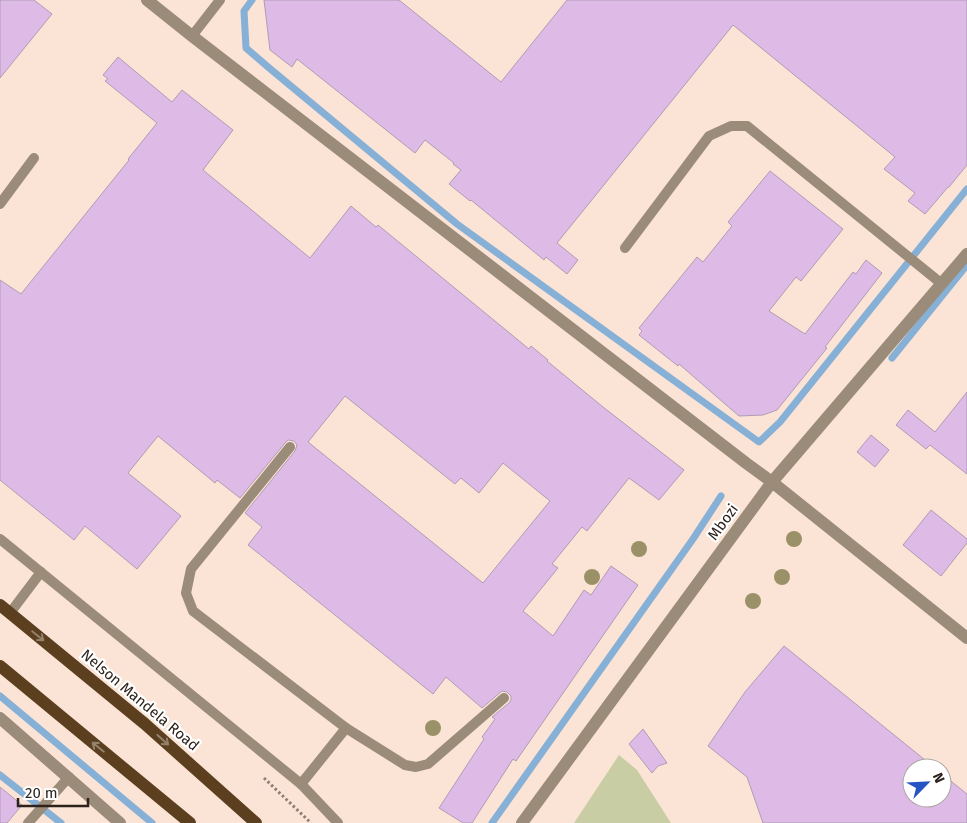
<svg xmlns="http://www.w3.org/2000/svg" width="967" height="823" viewBox="0 0 967 823" font-family="'Fira Sans',sans-serif">
	<style>
		.green { fill: #c9cda4 }
		.lines { fill: none; stroke-linecap: round; stroke-linejoin: round }
		.stream { stroke: #87b0d6; stroke-width: 7 }
		.building { fill: #debae6; stroke: #b09cb4; fill-rule: evenodd }
		.path { stroke: #8e7e73; stroke-width: 3; stroke-dasharray: 2.5 2.5; stroke-linecap: butt }
		.service { stroke: #9b8b79; stroke-width: 10 }
		.minor { stroke: #9b8b79; stroke-width: 12 }
		.primary { stroke: #5b3f1f; stroke-width: 12 }
		.tree { fill: #9b9169 }
		.oneway { stroke: #94826d }
		.labels { text-anchor: middle; stroke-width: 4.5; stroke-linejoin: round; paint-order: stroke }
		.street-label { font-size: 15px; fill: #2d231c; stroke: #fff }
	</style>
	<rect width="100%" height="100%" fill="#fbe3d5"/>
	<path class="green" d="M619,755l18,15 34,53h-97z"/>
	<g class="lines">
		<g class="stream">
			<path d="M252,0l-8,11 2,37 22,19 189,157 302,218 21,-20 187,-233"/>
			<path d="M892,358l75,-93"/>
			<path d="M0,696l152,127"/>
			<path d="M0,775l61,48"/>
			<path d="M492,823l201,-284 28,-43"/>
		</g>
	</g>
	<g class="building">
		<path d="M0,0h34l18,14 -52,64z"/>
		<path d="M264,0h135l102,82 66,-82h400v165l-18,22h-1l-23,27 -17,-13 7,-8 -31,-24 11,-12 -162,-132 -176,218 21,17 -11,14 -21,-17 -2,3 -73,-60 -1,1 -21,-17 12,-14 -8,-6 1,-1 -29,-23 -10,13 -118,-94 -5,8 -22,-17z"/>
		<path d="M118,57l54,45 10,-12 51,40 -30,40 107,88 41,-52 25,21 2,-2 151,124 2,-3 17,14 -1,1 56,46 81,63 -25,30 -30,-22 -42,53 -5,-4 -30,37 6,4 -35,43 30,25 31,-46 7,5 20,-29 27,19 -122,176 -3,-2 -41,64h-9l-24,-15 45,-69 -2,-2 13,-18 -3,-2 17,-14 2,-3v-4l-4,-4 -5,-1 -20,17 -36,-31 -13,17 -185,-149 14,-18 -17,-14 50,-62 2,-6 -3,-4 -6,-1 -3,3 -45,55 -23,-18 -2,3 -57,-47 -30,37 53,43 -44,53 -52,-43 -11,14 -74,-60v-200l21,14 108,-134 -1,-1 29,-36 -52,-42 3,-2 -5,-4zM345,396l110,88 6,-6 18,15 24,-30 47,38 -67,82 -175,-141z"/>
		<path d="M770,171l73,58 -42,52 -5,-4 -27,34 36,23 48,-62 3,2 10,-14 16,13 -57,74 2,1 -50,62 -14,5 -24,1 -60,-52 -1,2 -39,-31 3,-4 -3,-3 58,-71 6,5 29,-36 -4,-4z"/>
		<path d="M967,392v82l-37,-29 -4,4 -30,-24 12,-15 27,22z"/>
		<path d="M871,435l18,15 -14,17 -18,-15z"/>
		<path d="M931,510l36,29v4l-26,33 -38,-31z"/>
		<path d="M784,646l151,122h-23v30h30v-24l25,20v29h-204l-16,-46 -39,-31 37,-54z"/>
		<path d="M643,729l24,34 -9,3 -6,7 -23,-29z"/>
		<path d="M0,787l22,18 -15,18h-7z"/>
	</g>
	<g class="lines">
		<path class="path" d="M264,778l47,45"/>
		<g class="service">
			<path d="M192,36l28,-36"/>
			<path d="M0,204l34,-46"/>
			<path d="M625,248l84,-112 22,-10h16l195,158"/>
			<path d="M290,447l-99,122 -5,24 7,18 153,117 -45,56"/>
			<path d="M0,539l301,245 37,39"/>
			<path d="M10,613l31,-41"/>
			<path d="M346,728l59,37 11,2 12,-3 76,-66"/>
			<path d="M28,823l41,-46"/>
		</g>
		<g class="minor">
			<path d="M147,0l45,36 554,427 26,19 195,156"/>
			<path d="M0,718l120,105"/>
			<path d="M522,823l250,-341 195,-228"/>
		</g>
		<g class="primary">
			<path d="M0,605l145,119 111,99"/>
			<path d="M0,666l190,157"/>
		</g>
	</g>
	<g class="tree">
		<circle cx="794" cy="539" r="8"/>
		<circle cx="639" cy="549" r="8"/>
		<circle cx="592" cy="577" r="8"/>
		<circle cx="782" cy="577" r="8"/>
		<circle cx="753" cy="601" r="8"/>
		<circle cx="433" cy="728" r="8"/>
	</g>
	<defs><path id="oneway-shaft" d="M-6 0H5M1.5-3L5.5 0L1.5 3" fill="none" stroke-width="1.6" stroke-linecap="round" stroke-linejoin="round" transform="scale(1.25)"/></defs>
	<g class="oneway">
		<use href="#oneway-shaft" transform="translate(38 636) rotate(39)"/>
		<use href="#oneway-shaft" transform="translate(163 740) rotate(42)"/>
		<use href="#oneway-shaft" transform="translate(98 747) rotate(-141)"/>
	</g>
	<g class="labels">
		<g class="street-label">
			<text transform="translate(723 522) rotate(-54)" y="5">Mbozi</text>
			<text transform="translate(140 700) rotate(40)" y="5">Nelson Mandela Road</text>
		</g>
	</g>
	<g transform="translate(927 783) rotate(66)"><circle r="24" fill="#ffffff" stroke="#aba7a4"/>
	<path d="M0-4L9 19L0 12L-9 19Z" fill="#2754c2"/>
	<text y="-8" font-size="14" font-weight="bold" text-anchor="middle" fill="#2d231c">N</text>
	</g>
	<path d="M18 798v8h70v-8" fill="none" stroke="#2d231c" stroke-width="2.5"/>
	<text x="25" y="798" font-size="15" fill="#2d231c" stroke="#ffffff" stroke-width="4" paint-order="stroke">20 m</text>
</svg>
